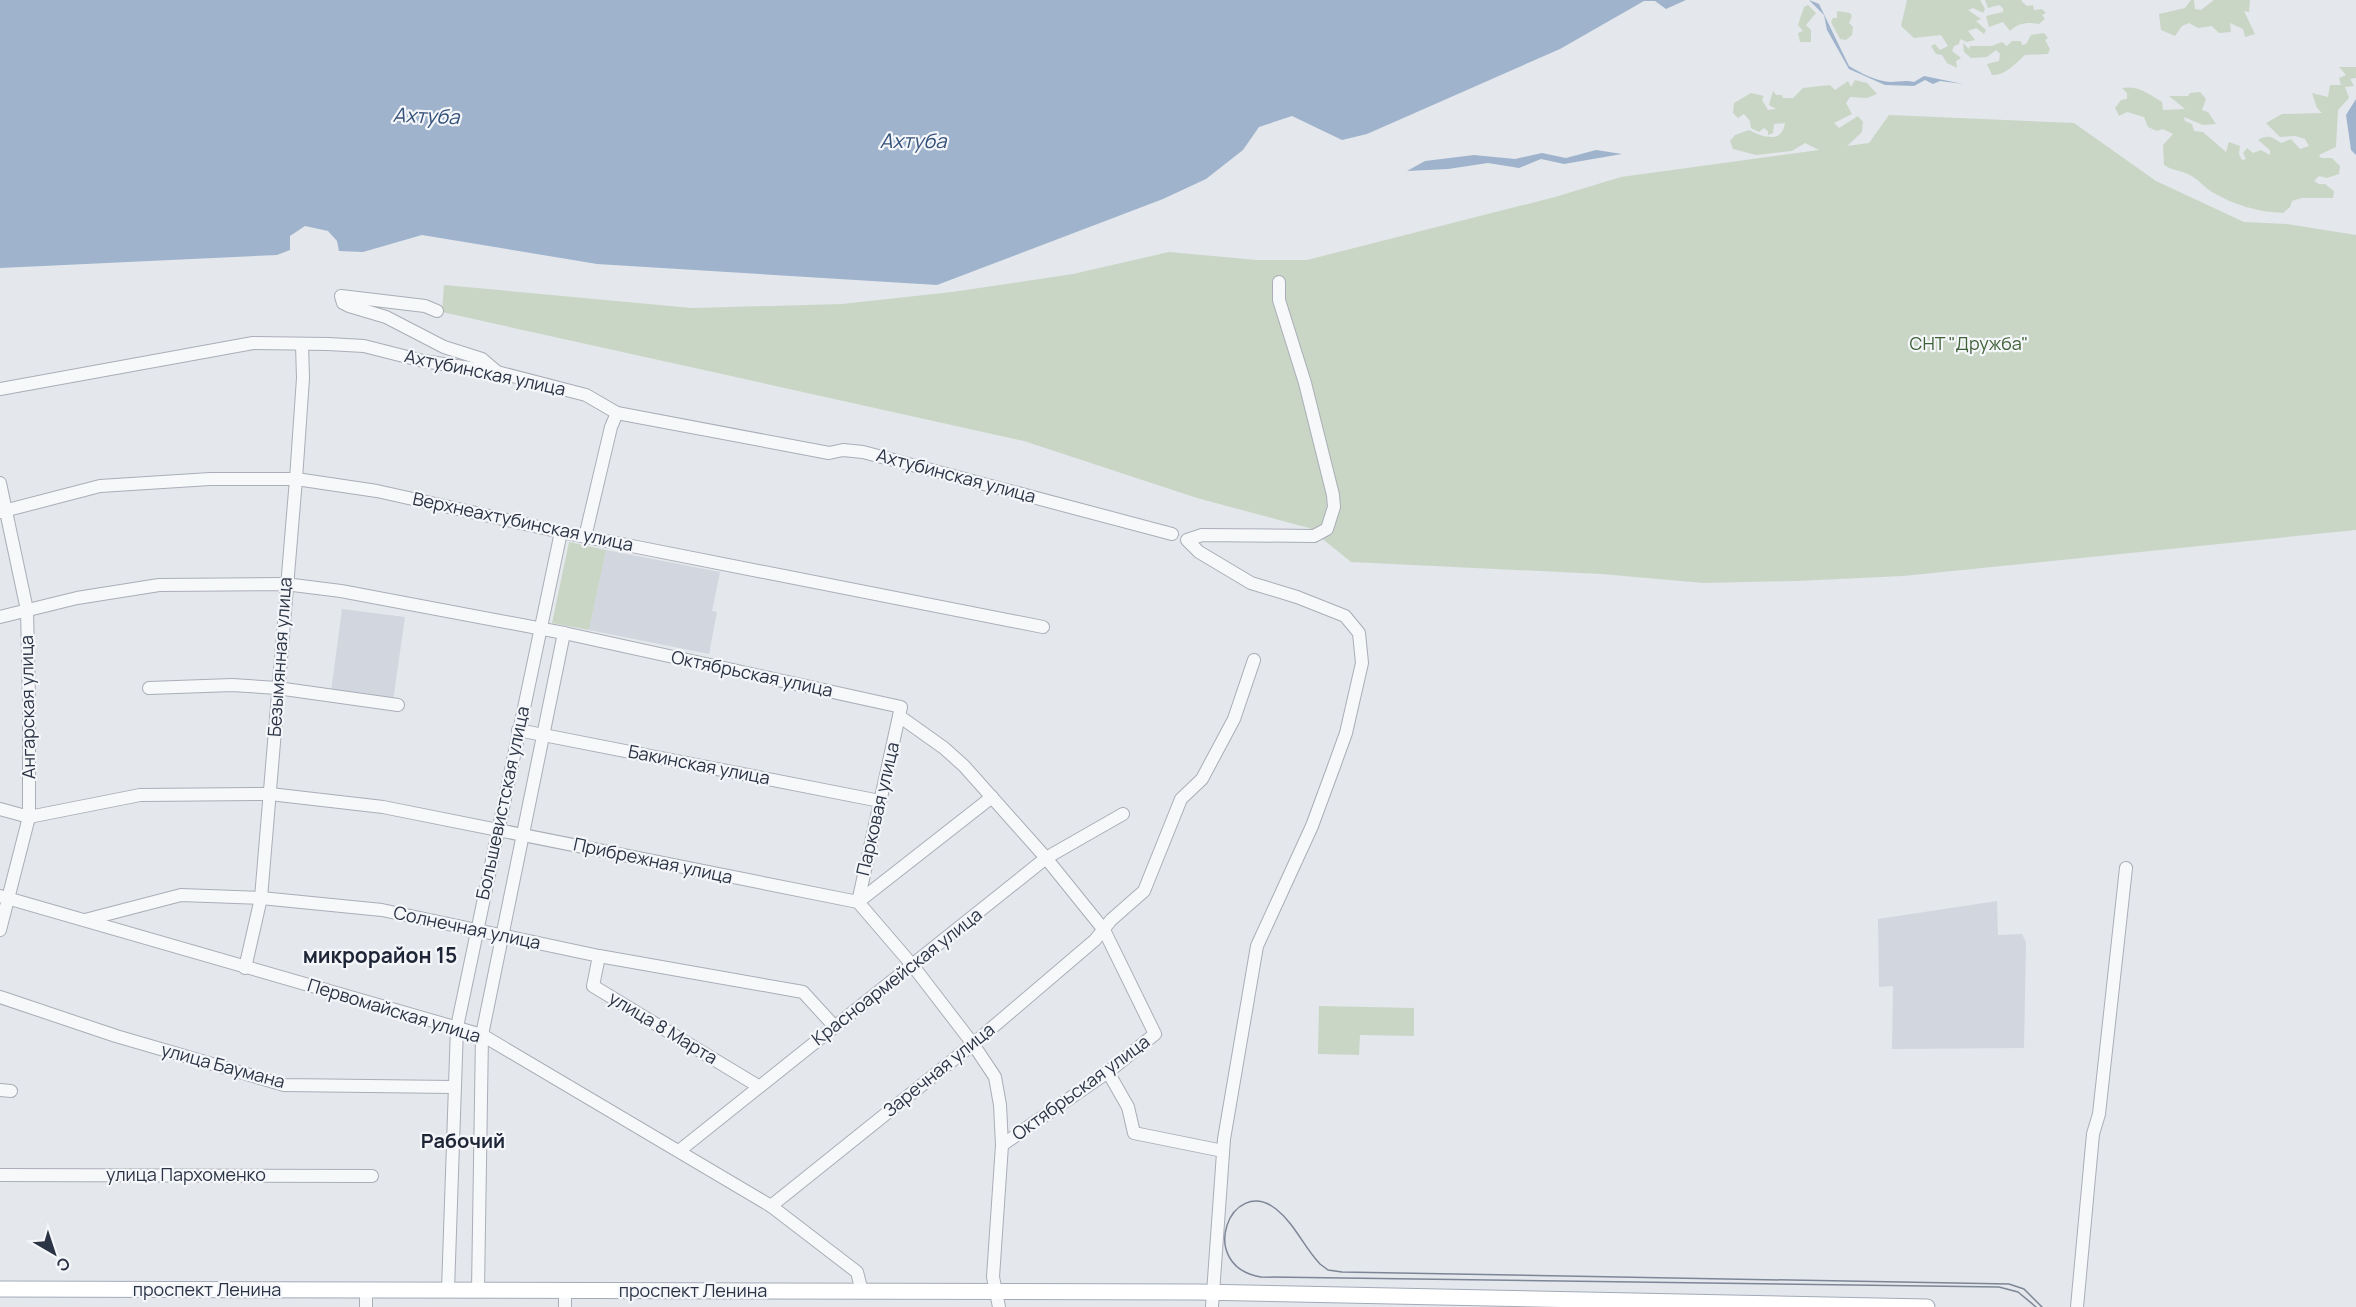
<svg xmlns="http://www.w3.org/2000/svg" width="2356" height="1307" viewBox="0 0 2356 1307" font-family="Manrope,sans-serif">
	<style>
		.built { fill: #d2d6de }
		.green { fill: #c9d6c5 }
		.water { fill: #9fb4cc }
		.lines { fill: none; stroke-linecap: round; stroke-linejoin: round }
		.minor-casing { stroke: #a9aeb7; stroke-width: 14 }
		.major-casing { stroke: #a3abb8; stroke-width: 17 }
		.minor { stroke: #f7f8fa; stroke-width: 12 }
		.major { stroke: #fff; stroke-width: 15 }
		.tram { stroke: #7d8696; stroke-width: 1.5 }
		.labels { text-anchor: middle; stroke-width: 4.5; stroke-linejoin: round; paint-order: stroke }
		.park-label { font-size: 18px; fill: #3f6138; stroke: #f4f6f9 }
		.street-label { font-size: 18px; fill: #2b3445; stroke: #f4f6f9 }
		.water-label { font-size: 20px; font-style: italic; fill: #34527a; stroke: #f4f6f9 }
		.neighbourhood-label { font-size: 20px; font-weight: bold; fill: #1d2536; stroke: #f4f6f9 }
		.quarter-label { font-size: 21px; font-weight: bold; fill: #1d2536; stroke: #f4f6f9 }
	</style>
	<rect width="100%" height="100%" fill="#e4e7ec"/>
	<g class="built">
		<path d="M606,550l114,22 -8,39 5,1 -8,42 -120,-24z"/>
		<path d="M342,609l63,8 -12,84 -62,-9z"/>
		<path d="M1997,901l1,34 24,-1 4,8 -2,106 -132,1 1,-63 -14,1 -1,-68z"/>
	</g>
	<g class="green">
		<path d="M1907,0h73l5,9 -2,4 -10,-5 -5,2 13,9 -5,2 10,9 -2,4 -8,-6 -8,3 7,9 -8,2 -7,-3 -1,5 -5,2 -2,5 9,7 -5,3 1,7 -10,-5 -5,-8 -6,-1 -5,-8 4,-2 5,6 8,-4 -7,-11 -27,3 -13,-12z"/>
		<path d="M1985,0h37l-1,1 6,5 6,-1 1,5 8,-1 4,4 -4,2 3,4 -6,5c-11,-2 -21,-1 -29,7l-7,-9 -14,5 -3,-11 17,-4v-4l-4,-3 -11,3z"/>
		<path d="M2191,0h3l1,9 6,1 13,-10h36l-1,12 -5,-1 11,23 -10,3 -2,-8 -13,-6 1,9 -12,1 -7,-7 -14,2 -9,-5 -7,3 -7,10 -14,-6 -2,-16 26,-6z"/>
		<path d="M1808,5l8,8 -10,12 5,5v12h-11l-2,-9 5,-2 -5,-6 6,-18z"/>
		<path d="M1837,11l13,2 2,3 -3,7 4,4 -1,8 -6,5 -6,-1 -9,-17 2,-4h4z"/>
		<path d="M2044,33l4,5 -3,2 5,9 -2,5 -23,1c-9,8 -20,21 -33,20l-5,-11 12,-3 1,-7 -4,-4 -9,7 -16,1 -7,-6 -1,-9 6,6 1,-3h22l10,-4 5,4 5,-5h9l1,4 4,-1 5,-9z"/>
		<path d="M2339,67h17v11l-6,1 4,7 -9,1 4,11 -11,12 -2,37 -17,8 2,3h11l8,8 -1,8 -12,4 -8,-2 -5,5 5,3h6l9,7 -1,7h-31l-10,3 -2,6 -7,6c-25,-1 -49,-8 -71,-21 -8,-5 -14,-13 -22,-17 -9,-5 -17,-4 -26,-10l-1,-20 10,-11 -10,-5 -6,2 -9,-4 -4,-10 -17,-5 -8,4 -4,-8 6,-8 6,-1v-6l-5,-5c16,-3 27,6 40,14l1,8 22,-1 -16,-13h19l2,-3 10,-1 6,7 -4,11 6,2 8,12 -13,1 -19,-8 1,4 7,3 2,7 9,1 23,20 3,-10 11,4 -1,8 3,6 4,-1 -3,-6 4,-5 6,5 8,-3 9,5v-5l-12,-10c10,-6 14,-3 23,3l10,-4 9,10 9,-3 -4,-7 -10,-3 -15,1 -14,-14 16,-9 40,-1 -5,-5 -5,-15 16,4 2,-12h11l-2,-7 7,-3z"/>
		<path d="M1855,80l12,3 10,11 -10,4 -17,-1 -4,6 6,11 -18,9 5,5 19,-12 5,6 -1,10 -15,14 22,-3 20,-28 185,8 82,58 88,41 43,2 69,11v295l-453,46 -107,5 -92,2 -103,-9 -250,-12 -42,-34 -112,-30 -173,-57 -582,-129 2,-27 248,23 150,-4 110,-12 121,-18 96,-22 88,8h50l248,-63 66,-20 198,-27 -14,-7 -13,8 -36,4 -23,-6 -3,-8 5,-6 14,-5c13,7 33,14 36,-7l-11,1 -1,9 -5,2v-4l-4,-3 -5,4 -8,-4 -1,-7 -6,-7 -6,4 -5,-5 1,-10 17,-10 13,3 -2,4 6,10 8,-1 -7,-4 4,-14 3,4h6l1,3h10l10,-10 27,-3 5,5 13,-9 3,6z"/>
		<path d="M569,542l37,8 -17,80 -37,-7z"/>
		<path d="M1319,1006l95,2v28l-54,-1 -1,20 -41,-1z"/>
	</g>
	<g class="water">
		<path d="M0,0h1686l-20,9 -11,-8h-11l-84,48 -193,85 -25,6 -50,-24 -33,11 -16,23 -37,29 -43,20 -226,86 -340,-21 -175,-29 -59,17 -24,-1 -2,-10 -9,-10 -23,-5 -15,10v14l-13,5 -277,13z"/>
		<path d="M1809,0l10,4 30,62c12,7 26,15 41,16 9,0 15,-2 24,0l10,-6 39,8 -23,-3 -7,3 -8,-4 -11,6 -29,-1 -36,-16 -22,-39 -3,-15z"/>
		<path d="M2356,99v56l-5,-5 -5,-35z"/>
		<path d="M1596,150l26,4 -58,10 -23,-5 -22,9 -31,-5 -40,6 -41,2 18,-10 49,-6 41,4 27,-6 24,5z"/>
	</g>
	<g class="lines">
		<defs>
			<g id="minor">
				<path d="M437,311l-12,-5 -84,-10 2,7 6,3 37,11 58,30 38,12 14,12"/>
				<path d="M0,389l253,-46 75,1 36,2 59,15 74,11 89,23 31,18 212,40 14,-3 20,2 309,82"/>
				<path d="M0,483l27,127 2,92v115l-29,113"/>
				<path d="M0,512l100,-26 110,-7h86l81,12 184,41 482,95"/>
				<path d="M585,537l26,-110 6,-14"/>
				<path d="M0,617l77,-19 82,-13 126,-1 56,7 223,42 337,74 -2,9 45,32 20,18 82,92 58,72 51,104 -47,38 -106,73"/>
				<path d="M149,688l83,-3 45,3 121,17"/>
				<path d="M518,730l362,71"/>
				<path d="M0,809l29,8 111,-22 130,-1 113,13 475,95 55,64 60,78 22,33 5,28 2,40 -9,132 6,30"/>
				<path d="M0,896l482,139 289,171 86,66 5,20"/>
				<path d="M858,902l41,-186"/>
				<path d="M858,902l134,-105"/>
				<path d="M85,920l96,-25 80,3 121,12 217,46 204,36 32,35"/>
				<path d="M599,956l-6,30 165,100"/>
				<path d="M245,968l16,-70 35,-419 7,-101 -1,-34"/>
				<path d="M0,997l116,39 168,49 169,2"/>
				<path d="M1108,1072l20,35 6,26 89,18"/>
				<path d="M0,1090l11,1"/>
				<path d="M679,1151l367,-293 77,-44"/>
				<path d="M0,1175l372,1"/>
				<path d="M771,1206l202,-162 122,-104 16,-20 33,-29 37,-92 21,-20 32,-60 20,-59"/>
				<path d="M448,1290l9,-263 104,-495"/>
				<path d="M478,1290l4,-255 82,-402"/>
				<path d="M565,1291v16"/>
				<path d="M366,1307v-17"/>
				<path d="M1212,1307l12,-168 33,-193 55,-120 21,-57 13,-36 16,-70 -3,-30 -14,-17 -48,-19 -46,-14 -52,-31 -12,-12 15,-5 112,1 13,-7 7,-22 -1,-12 -28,-112 -26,-83v-18"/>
				<path d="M2077,1307l16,-173 6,-20 27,-246"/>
			</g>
			<path id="major" d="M0,1289l1198,3 729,15"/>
		</defs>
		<use href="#minor" class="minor-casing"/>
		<use href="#major" class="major-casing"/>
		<use href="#minor" class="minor"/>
		<use href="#major" class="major"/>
		<path class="tram" d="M2036,1307l-18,-15 -19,-5 -738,-10c-66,-11 -30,-103 15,-68 18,14 28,38 44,55l8,6 14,2 667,12 15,5 18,18"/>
	</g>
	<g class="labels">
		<g class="park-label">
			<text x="1969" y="350">СНТ "Дружба"</text>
		</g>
		<g class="street-label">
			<text transform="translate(485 373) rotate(12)" y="6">Ахтубинская улица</text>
			<text transform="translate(956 476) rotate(15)" y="6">Ахтубинская улица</text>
			<text transform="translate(523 522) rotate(12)" y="6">Верхнеахтубинская улица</text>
			<text transform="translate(280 657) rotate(-86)" y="6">Безымянная улица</text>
			<text transform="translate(752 674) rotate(12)" y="6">Октябрьская улица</text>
			<text transform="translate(28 707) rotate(-91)" y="6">Ангарская улица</text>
			<text transform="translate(699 765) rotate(11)" y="6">Бакинская улица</text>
			<text transform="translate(503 803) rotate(-78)" y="6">Большевистская улица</text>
			<text transform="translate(878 809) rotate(-77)" y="6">Парковая улица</text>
			<text transform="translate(653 861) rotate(12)" y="6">Прибрежная улица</text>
			<text transform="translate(467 928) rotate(12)" y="6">Солнечная улица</text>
			<text transform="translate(897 977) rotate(-38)" y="6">Красноармейская улица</text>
			<text transform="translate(394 1011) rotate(17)" y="6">Первомайская улица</text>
			<text transform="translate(663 1028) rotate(31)" y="6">улица 8 Марта</text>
			<text transform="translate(223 1066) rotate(15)" y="6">улица Баумана</text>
			<text transform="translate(939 1070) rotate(-39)" y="6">Заречная улица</text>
			<text transform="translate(1081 1088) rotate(-36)" y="6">Октябрьская улица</text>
			<text x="186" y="1181">улица Пархоменко</text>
			<text x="207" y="1296">проспект Ленина</text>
			<text x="693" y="1297">проспект Ленина</text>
		</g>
		<g class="water-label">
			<text transform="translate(426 116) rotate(2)" y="7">Ахтуба</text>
			<text x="913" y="148">Ахтуба</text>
		</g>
		<g class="neighbourhood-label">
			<text x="463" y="1148">Рабочий</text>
		</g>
		<g class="quarter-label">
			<text x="380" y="963">микрорайон 15</text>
		</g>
	</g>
	<g transform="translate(54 1253) rotate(141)" stroke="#f4f6f9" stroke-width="4.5" paint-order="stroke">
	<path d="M0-4.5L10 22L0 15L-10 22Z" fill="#2b3445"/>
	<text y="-9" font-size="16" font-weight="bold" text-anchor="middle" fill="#2b3445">С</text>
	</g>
</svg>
